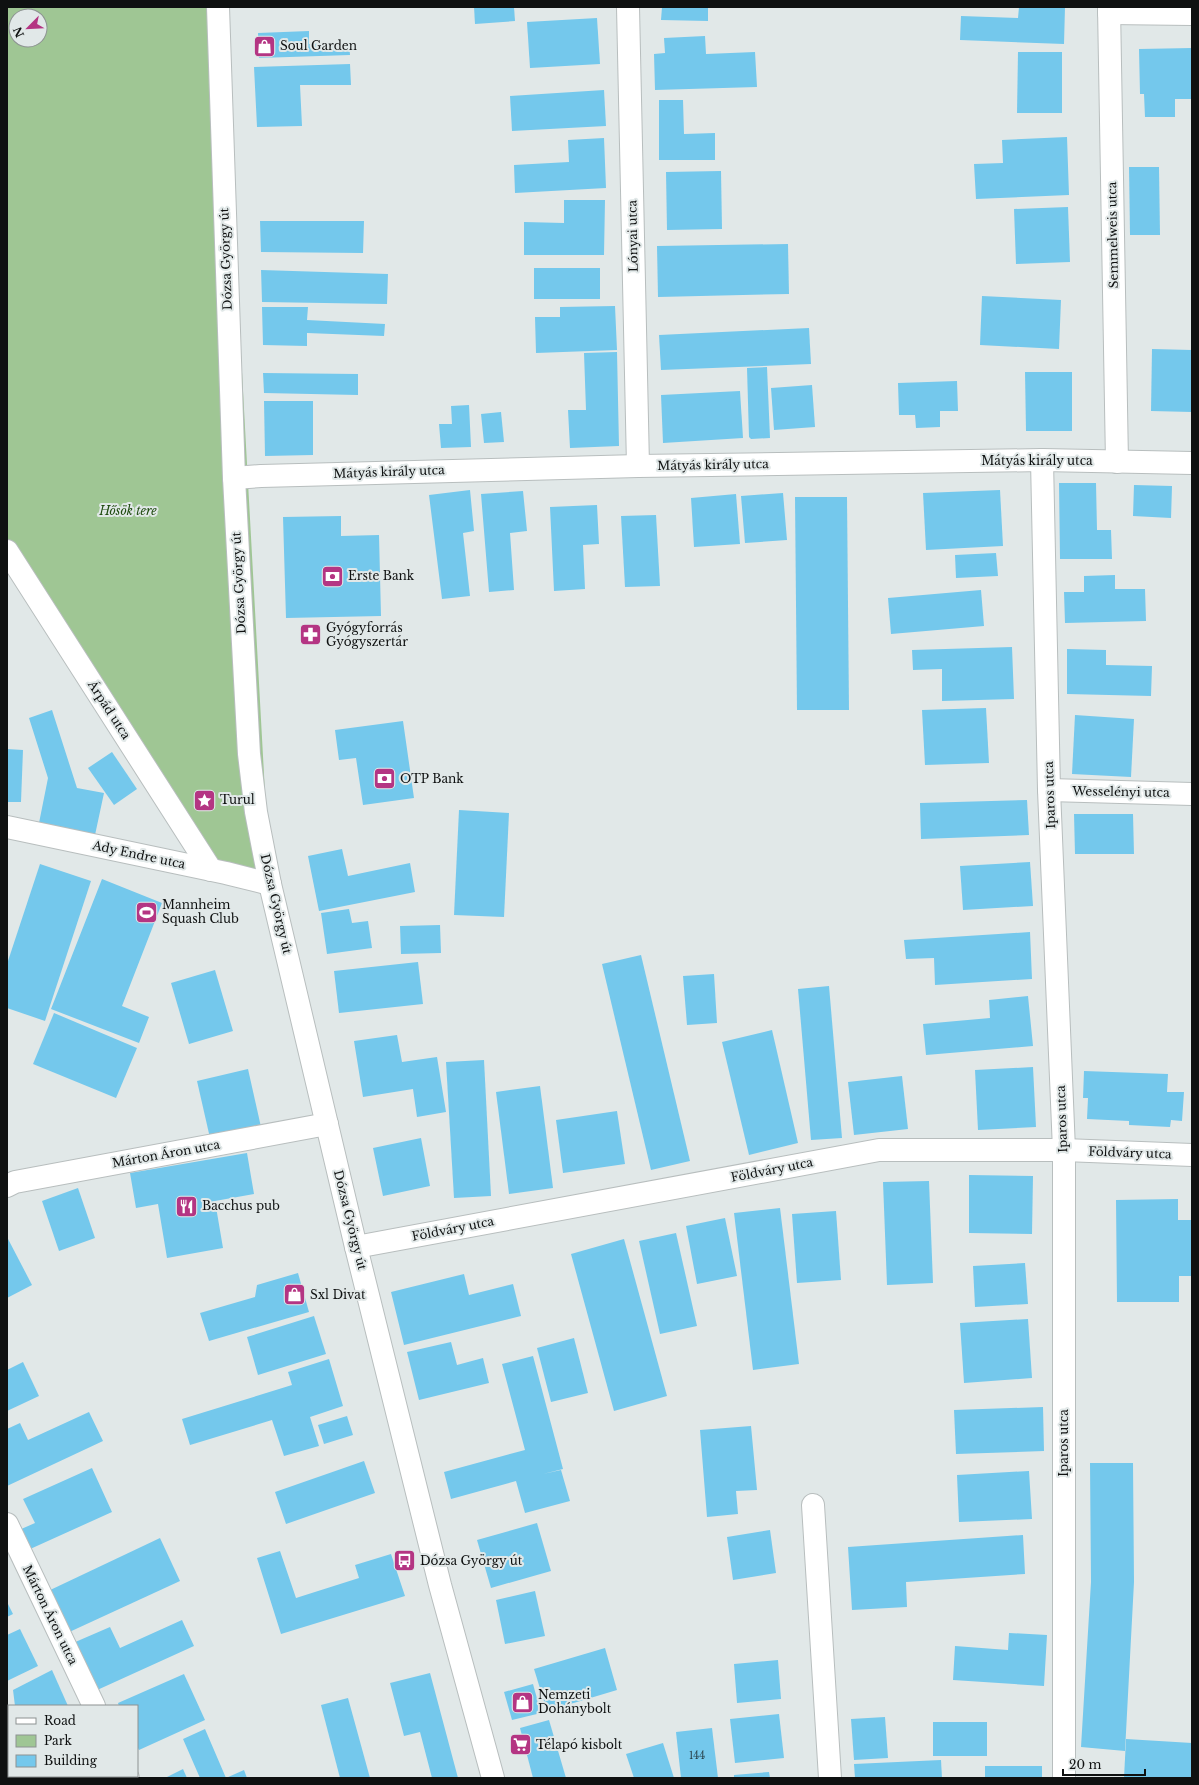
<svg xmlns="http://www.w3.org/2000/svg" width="1199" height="1785" viewBox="0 0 1199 1785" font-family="'Libre Baskerville',serif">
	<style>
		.green { fill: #9fc694; fill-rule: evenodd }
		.building { fill: #74c8ec }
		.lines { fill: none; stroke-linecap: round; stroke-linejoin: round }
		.street-casing { stroke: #b8bebe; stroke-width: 24 }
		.secondary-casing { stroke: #b8bebe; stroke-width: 24 }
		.street { stroke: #fff; stroke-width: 22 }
		.secondary { stroke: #fff; stroke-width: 22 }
		.labels { text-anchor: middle; stroke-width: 4; stroke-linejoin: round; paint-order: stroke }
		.number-label { font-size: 10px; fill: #283f48 }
		.poi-label { font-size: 12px; fill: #0f1111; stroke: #e1e8e8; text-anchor: start }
		.street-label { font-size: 12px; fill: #0f1111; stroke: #e1e8e8 }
		.park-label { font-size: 12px; font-style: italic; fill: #1f4b0f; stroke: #e1e8e8 }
	</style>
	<rect width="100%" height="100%" fill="#e1e8e8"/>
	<path class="green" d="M7,7h215l48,877 -44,-11 -219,-322zM16,16h24v24h-24z"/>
	<g class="building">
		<path d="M474,7h40l1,14 -40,3z"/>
		<path d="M662,7h46v14l-47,-1z"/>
		<path d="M1019,7h46l-1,37 -104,-4 1,-24 57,2z"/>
		<path d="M597,18l3,46 -70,4 -3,-46z"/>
		<path d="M309,31v13l40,-1 1,12 -91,3 -1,-25z"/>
		<path d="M705,36l1,18 49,-2 2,35 -102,3 -1,-36 11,-1 -1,-15z"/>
		<path d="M1192,48v51h-17v18h-30l-1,-23h-4l-1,-45z"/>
		<path d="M1018,52h44v61h-45z"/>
		<path d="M350,64l1,21h-51l2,41 -45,1 -3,-60z"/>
		<path d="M604,90l2,36 -94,5 -2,-35z"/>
		<path d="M659,100h24l1,34 31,-1v27h-56z"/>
		<path d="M1067,137l2,58 -93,4 -2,-35 29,-1 -1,-23z"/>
		<path d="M604,138l2,50 -91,5 -1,-28 55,-3 -1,-22z"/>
		<path d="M1129,167h30l1,68h-30z"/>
		<path d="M721,171l1,58 -55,1 -1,-58z"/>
		<path d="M564,200h41l-1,55h-80v-33l40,1z"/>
		<path d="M1068,207l2,55 -54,2 -2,-55z"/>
		<path d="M260,221h104l-1,32 -102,-1z"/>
		<path d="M788,244l1,50 -131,3 -1,-51z"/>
		<rect x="534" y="268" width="66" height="31"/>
		<path d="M261,270l127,4 -1,30 -125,-2z"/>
		<path d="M982,296l79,4 -2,49 -79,-4z"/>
		<path d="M615,306l2,44 -81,3 -1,-36h25v-10z"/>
		<path d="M262,307h46l-1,13 78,4 -1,12 -77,-3v13l-44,-1z"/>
		<path d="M809,328l2,36 -150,6 -2,-35z"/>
		<path d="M1152,349l40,1v62l-41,-1z"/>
		<path d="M617,352l2,94 -49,2 -2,-38h18l-2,-57z"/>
		<path d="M767,367l3,71 -19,1 -2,-2 -2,-69z"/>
		<path d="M1025,372h47v59h-46z"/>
		<path d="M263,373l95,1v21l-94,-2z"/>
		<path d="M957,381l1,30h-18v16l-24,1 -1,-13h-16l-1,-32z"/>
		<path d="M812,385l3,42 -41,3 -3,-42z"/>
		<path d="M740,391l3,47 -80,5 -2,-48z"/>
		<path d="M264,401h49v54l-48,1z"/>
		<path d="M469,405l2,42 -30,1 -2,-24h13l-1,-18z"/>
		<path d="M501,412l3,30 -20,1 -3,-29z"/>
		<path d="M1059,483h37l1,47h14l1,29h-52z"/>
		<path d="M1134,485l38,1 -1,32 -38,-2z"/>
		<path d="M470,490l4,41 -11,2 7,63 -28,3 -13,-104z"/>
		<path d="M1000,490l3,56 -77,4 -3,-57z"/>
		<path d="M523,491l4,40 -17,2 4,57 -25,2 -8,-98z"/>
		<path d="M783,493l4,47 -42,3 -4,-47z"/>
		<path d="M736,494l4,50 -46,3 -3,-49z"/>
		<path d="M795,497h52l2,213h-52z"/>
		<path d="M597,505l2,39 -16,1 2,44 -31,2 -4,-84z"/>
		<path d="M656,515l4,71 -35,1 -4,-71z"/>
		<path d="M341,516v20l38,-1 2,81 -95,2 -3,-101z"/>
		<path d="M996,553l2,23 -42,2 -1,-23z"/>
		<path d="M1115,575v14h30l1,32 -81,2 -1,-31h20v-16z"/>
		<path d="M981,590l3,36 -93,8 -3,-36z"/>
		<path d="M1012,647l2,52 -72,2v-32l-29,1 -1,-20z"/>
		<path d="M1067,649l39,1v15l46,1 -1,30 -84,-2z"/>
		<path d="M986,708l3,55 -64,2 -3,-55z"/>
		<path d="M52,710l25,78 27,5 -9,42 -56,-12 9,-45 -19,-60z"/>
		<path d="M1075,715l59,4 -3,58 -59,-3z"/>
		<path d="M403,721l11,77 -51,7 -7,-47 -17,2 -4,-30z"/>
		<path d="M7,749l16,1 -2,52h-14z"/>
		<path d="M112,752l25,37 -23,16 -26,-37z"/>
		<path d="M1027,800l2,35 -108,4 -1,-36z"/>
		<path d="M459,810l50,3 -5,104 -50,-2z"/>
		<path d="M1074,814h59l1,40h-59z"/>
		<path d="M342,849l6,27 62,-13 5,29 -96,19 -11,-55z"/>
		<path d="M1030,862l3,44 -70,4 -3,-44z"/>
		<path d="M40,864l51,17 -46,140 -38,-13v-44z"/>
		<path d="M102,879l60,24 -40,103 27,11 -10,26 -88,-34z"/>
		<path d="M349,909l3,14 16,-2 4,27 -45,6 -6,-41z"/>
		<path d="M440,925l1,28 -40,1 -1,-28z"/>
		<path d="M1030,932l2,47 -97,6 -1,-27 -28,1 -2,-19z"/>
		<path d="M641,955l49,206 -39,9 -49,-206z"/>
		<path d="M418,962l5,42 -84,9 -5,-42z"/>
		<path d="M215,970l18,61 -44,13 -18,-61z"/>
		<path d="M714,974l3,49 -30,2 -4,-49z"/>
		<path d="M829,986l13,152 -31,2 -13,-151z"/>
		<path d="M1028,996l5,50 -107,9 -3,-31 67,-6 -1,-18z"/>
		<path d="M54,1013l83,35 -21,50 -83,-34z"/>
		<path d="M772,1030l26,113 -49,12 -27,-113z"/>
		<path d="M397,1035l5,27 35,-5 9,55 -29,5 -4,-28 -50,8 -9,-56z"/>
		<path d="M484,1060l7,136 -37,2 -8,-136z"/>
		<path d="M1033,1067l3,60 -58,3 -3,-60z"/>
		<path d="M248,1069l13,58 -51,11 -13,-57z"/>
		<path d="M1084,1071l84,3 -1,18h17l-2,29 -11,-1 -1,7 -41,-2v-4l-42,-2 1,-21h-5z"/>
		<path d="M902,1076l6,53 -54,6 -6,-53z"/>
		<path d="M540,1086l13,102 -44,6 -13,-102z"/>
		<path d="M617,1111l8,53 -62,9 -7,-53z"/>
		<path d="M421,1138l9,48 -47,10 -10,-48z"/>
		<path d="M247,1153l7,41 -39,7 8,47 -56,10 -9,-54 -22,4 -6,-35z"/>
		<path d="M969,1175l64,1 -1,58 -63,-1z"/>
		<path d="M929,1181l4,102 -46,2 -4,-103z"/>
		<path d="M78,1188l17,50 -36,13 -17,-50z"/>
		<path d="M1178,1199v21h14v56h-13v26h-62l-1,-102z"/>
		<path d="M780,1208l19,156 -46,6 -19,-157z"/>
		<path d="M836,1211l5,69 -44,3 -5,-69z"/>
		<path d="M725,1218l12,58 -40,8 -11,-58z"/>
		<path d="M676,1233l21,93 -37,8 -21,-93z"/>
		<path d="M7,1237l25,48 -25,13z"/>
		<path d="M624,1239l43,157 -53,15 -43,-157z"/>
		<path d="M1025,1263l3,41 -53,3 -2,-41z"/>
		<path d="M298,1273l11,39 -100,29 -9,-28 55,-16 2,-12z"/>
		<path d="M464,1274l5,21 44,-11 8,32 -117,29 -13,-53z"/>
		<path d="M314,1316l12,38 -68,21 -11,-38z"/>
		<path d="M1028,1319l4,59 -68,5 -4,-60z"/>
		<path d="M574,1338l14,55 -37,9 -14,-54z"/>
		<path d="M451,1342l6,23 26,-7 6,25 -70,17 -12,-48z"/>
		<path d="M533,1356l30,113 -20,5 18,-4 9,31 -45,12 -9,-32 -65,18 -7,-27 81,-22 -23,-86z"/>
		<path d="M329,1359l14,47 -33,11 9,29 -35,10 -12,-36 -82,25 -8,-26 110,-34 -4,-13z"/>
		<path d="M23,1362l16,34 -32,15v-41z"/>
		<path d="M1043,1407l1,44 -88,3 -2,-44z"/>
		<path d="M89,1412l14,29 -96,45v-57l13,-6 8,17z"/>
		<path d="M347,1416l6,19 -29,9 -6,-19z"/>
		<path d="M751,1426l6,64 -21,1 2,23 -31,3 -7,-87z"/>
		<path d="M364,1461l11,32 -89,31 -11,-32z"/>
		<path d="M1090,1463h43l1,119 -9,169 -44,-4 10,-165z"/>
		<path d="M92,1468l20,44 -84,38 -9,-20 16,-7 -12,-24z"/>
		<path d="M1029,1471l3,48 -73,3 -2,-47z"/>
		<path d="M537,1523l14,48 -60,17 -14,-48z"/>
		<path d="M770,1530l6,43 -43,7 -6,-43z"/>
		<path d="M1023,1535l2,39 -119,8 1,25 -55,3 -4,-63z"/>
		<path d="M160,1538l20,43 -115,53 -19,-42z"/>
		<path d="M280,1551l16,47 63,-20 -4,-13 36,-11 14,42 -124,38 -24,-76z"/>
		<path d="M535,1591l10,45 -40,8 -9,-44z"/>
		<path d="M7,1602l6,12 -6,3z"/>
		<path d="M182,1620l12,26 -99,45 -22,-48 37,-16 10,21z"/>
		<path d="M20,1629l18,37 -31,15v-46z"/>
		<path d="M1009,1633l38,2 -3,51 -91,-6 2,-34 53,4z"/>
		<path d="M605,1648l12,42 -70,21 -13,-42z"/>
		<path d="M778,1660l3,39 -44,4 -3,-39z"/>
		<path d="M52,1670l16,36h-53l-2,-16z"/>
		<path d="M430,1673l28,105h-26l-12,-46 -16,4 -14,-53z"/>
		<path d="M184,1674l21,46 -66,30 -2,-4v-40h-18l-1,-3z"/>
		<path d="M533,1684l8,29 -29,7 -8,-28z"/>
		<path d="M348,1698l22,80h-30l-19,-73z"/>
		<path d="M9,1713v29l-2,1v-29z"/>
		<path d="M779,1714l5,44 -49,5 -5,-44z"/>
		<path d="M885,1717l3,41 -34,2 -3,-41z"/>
		<path d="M549,1720l17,58h-33l-13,-50z"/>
		<rect x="933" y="1722" width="54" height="34"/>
		<path d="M712,1728l6,50h-37l-5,-46z"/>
		<path d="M205,1729l21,49 18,-8 3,8h-47l-17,-39z"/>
		<path d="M1126,1739l66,4v35h-68z"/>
		<path d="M663,1743l11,35h-40l-8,-24z"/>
		<path d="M941,1760l1,18h-87l-1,-14z"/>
		<rect x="985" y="1766" width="57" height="12"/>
		<path d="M183,1769l4,9h-22z"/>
		<path d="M769,1772l1,6h-36v-3z"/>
		<path d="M37,1776h62v2h-67z"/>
	</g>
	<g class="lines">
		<defs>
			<g id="street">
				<path d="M628,7l10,459"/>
				<path d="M1109,7l8,455"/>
				<path d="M1109,13l83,1"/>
				<path d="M1042,460l7,330 15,360v628"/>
				<path d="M234,478l27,-2 377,-10 404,-6 150,3"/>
				<path d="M7,551l204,319"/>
				<path d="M1049,790l143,4"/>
				<path d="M7,827l219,46 44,11"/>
				<path d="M7,1186l8,-4 312,-58"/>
				<path d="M356,1247l523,-97h185l128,5"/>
				<path d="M813,1505l17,273"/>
				<path d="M7,1524l87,182"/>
				<path d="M127,1776l1,2"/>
			</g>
			<path id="secondary" d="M218,7l16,471 15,276 7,58 14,72 86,363 84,338 53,193"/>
		</defs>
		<use href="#street" class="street-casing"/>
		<use href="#secondary" class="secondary-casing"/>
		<use href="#street" class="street"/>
		<use href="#secondary" class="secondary"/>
	</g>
	<defs>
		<symbol id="shop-square" viewBox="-11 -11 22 22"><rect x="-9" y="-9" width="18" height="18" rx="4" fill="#b43583" stroke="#e1e8e8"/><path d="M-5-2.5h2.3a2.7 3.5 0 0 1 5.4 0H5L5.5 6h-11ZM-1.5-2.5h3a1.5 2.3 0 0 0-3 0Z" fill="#fff"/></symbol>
		<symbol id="bank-square" viewBox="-11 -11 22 22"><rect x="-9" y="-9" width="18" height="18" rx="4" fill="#b43583" stroke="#e1e8e8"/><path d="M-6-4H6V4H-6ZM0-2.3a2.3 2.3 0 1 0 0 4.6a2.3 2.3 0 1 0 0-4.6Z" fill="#fff"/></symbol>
		<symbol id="pharmacy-square" viewBox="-11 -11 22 22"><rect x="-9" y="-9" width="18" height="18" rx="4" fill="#b43583" stroke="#e1e8e8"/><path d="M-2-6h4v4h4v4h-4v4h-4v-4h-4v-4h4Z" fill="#fff"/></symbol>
		<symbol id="sight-square" viewBox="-11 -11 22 22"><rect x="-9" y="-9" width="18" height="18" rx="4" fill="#b43583" stroke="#e1e8e8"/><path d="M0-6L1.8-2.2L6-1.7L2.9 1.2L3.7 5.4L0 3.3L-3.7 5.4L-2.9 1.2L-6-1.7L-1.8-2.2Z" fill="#fff"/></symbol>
		<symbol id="stadium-square" viewBox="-11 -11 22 22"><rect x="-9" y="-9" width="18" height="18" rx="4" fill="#b43583" stroke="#e1e8e8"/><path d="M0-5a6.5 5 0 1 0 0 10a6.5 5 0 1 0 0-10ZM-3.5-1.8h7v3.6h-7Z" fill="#fff"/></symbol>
		<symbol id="restaurant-square" viewBox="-11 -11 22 22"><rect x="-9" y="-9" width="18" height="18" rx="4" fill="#b43583" stroke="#e1e8e8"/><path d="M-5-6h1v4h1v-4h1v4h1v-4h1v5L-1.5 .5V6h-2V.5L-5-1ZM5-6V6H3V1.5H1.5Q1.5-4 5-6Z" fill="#fff"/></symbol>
		<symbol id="bus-square" viewBox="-11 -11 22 22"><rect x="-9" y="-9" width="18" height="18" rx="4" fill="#b43583" stroke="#e1e8e8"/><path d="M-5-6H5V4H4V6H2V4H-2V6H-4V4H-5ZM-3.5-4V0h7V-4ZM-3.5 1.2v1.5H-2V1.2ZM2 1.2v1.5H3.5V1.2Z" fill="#fff"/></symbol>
		<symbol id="supermarket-square" viewBox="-11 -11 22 22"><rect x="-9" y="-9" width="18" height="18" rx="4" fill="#b43583" stroke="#e1e8e8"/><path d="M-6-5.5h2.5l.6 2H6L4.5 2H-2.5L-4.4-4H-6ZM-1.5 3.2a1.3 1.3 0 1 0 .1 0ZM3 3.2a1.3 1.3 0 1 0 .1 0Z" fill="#fff"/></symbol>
	</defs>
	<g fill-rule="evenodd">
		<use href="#shop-square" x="252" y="34" width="25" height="25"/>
		<use href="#bank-square" x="320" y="564" width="25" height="25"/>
		<use href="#pharmacy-square" x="298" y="622" width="25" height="25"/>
		<use href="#bank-square" x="372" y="766" width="25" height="25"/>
		<use href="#sight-square" x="192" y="788" width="25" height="25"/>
		<use href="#stadium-square" x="134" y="900" width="25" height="25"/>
		<use href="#restaurant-square" x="174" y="1194" width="25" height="25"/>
		<use href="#shop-square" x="282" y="1282" width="25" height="25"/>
		<use href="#bus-square" x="392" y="1548" width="25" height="25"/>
		<use href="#shop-square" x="510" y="1690" width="25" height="25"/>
		<use href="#supermarket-square" x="508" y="1732" width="25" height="25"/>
	</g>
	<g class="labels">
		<g class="number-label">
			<text x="697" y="1759">144</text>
		</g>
		<g class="poi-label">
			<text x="280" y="50">Soul Garden</text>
			<text x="348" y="580">Erste Bank</text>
			<text x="326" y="632">Gyógyforrás<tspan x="326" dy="14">Gyógyszertár</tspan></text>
			<text x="400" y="783">OTP Bank</text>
			<text x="220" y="804">Turul</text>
			<text x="162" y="909">Mannheim<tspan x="162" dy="14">Squash Club</tspan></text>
			<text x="202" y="1210">Bacchus pub</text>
			<text x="310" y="1299">Sxl Divat</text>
			<text x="420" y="1565">Dózsa György út</text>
			<text x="538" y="1699">Nemzeti<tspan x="538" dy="14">Dohánybolt</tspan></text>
			<text x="536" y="1749">Télapó kisbolt</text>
		</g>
		<g class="street-label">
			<text transform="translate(1113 235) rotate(-91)" y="4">Semmelweis utca</text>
			<text transform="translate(633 236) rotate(-91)" y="4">Lónyai utca</text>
			<text transform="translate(226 259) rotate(-92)" y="4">Dózsa György út</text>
			<text x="1037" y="465">Mátyás király utca</text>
			<text transform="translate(713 465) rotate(-1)" y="4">Mátyás király utca</text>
			<text transform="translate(389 472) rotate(-2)" y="4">Mátyás király utca</text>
			<text transform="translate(239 583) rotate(-93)" y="4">Dózsa György út</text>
			<text transform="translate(109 710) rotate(57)" y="4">Árpád utca</text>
			<text transform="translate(1121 792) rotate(1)" y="4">Wesselényi utca</text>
			<text transform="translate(1050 795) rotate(-92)" y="4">Iparos utca</text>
			<text transform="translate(139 855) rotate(12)" y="4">Ady Endre utca</text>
			<text transform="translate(276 904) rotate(77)" y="4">Dózsa György út</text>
			<text transform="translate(1062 1119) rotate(-92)" y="4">Iparos utca</text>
			<text transform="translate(1130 1153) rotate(2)" y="4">Földváry utca</text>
			<text transform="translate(166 1154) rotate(-10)" y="4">Márton Áron utca</text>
			<text transform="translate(772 1170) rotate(-11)" y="4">Földváry utca</text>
			<text transform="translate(350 1220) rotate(76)" y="4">Dózsa György út</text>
			<text transform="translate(453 1229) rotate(-11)" y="4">Földváry utca</text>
			<text transform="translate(1064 1443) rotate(-90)" y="4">Iparos utca</text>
			<text transform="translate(50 1615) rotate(64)" y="4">Márton Áron utca</text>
		</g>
		<g class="park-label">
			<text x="128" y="515">Hősök tere</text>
		</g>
	</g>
	<rect width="1199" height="1785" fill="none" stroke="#0f1111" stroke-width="16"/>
	<rect x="8" y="1705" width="130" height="72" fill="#e1e8e8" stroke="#8d9292"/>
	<rect x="16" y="1718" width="20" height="6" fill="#ffffff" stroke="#8d9292"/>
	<text x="44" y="1725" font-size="12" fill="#0f1111">Road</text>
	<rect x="16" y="1735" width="20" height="12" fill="#9fc694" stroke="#8d9292"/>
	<text x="44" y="1745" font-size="12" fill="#0f1111">Park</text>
	<rect x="16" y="1755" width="20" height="12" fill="#74c8ec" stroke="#8d9292"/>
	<text x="44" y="1765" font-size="12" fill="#0f1111">Building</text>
	<g transform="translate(28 28) rotate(246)"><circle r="19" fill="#e1e8e8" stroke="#8d9292"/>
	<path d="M0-3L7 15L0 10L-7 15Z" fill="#b43583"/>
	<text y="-6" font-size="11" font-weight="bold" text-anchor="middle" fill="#0f1111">N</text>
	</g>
	<path d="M1063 1769v6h82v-6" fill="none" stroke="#0f1111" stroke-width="2"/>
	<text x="1069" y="1769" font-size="12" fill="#0f1111" stroke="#e1e8e8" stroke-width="3" paint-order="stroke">20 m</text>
</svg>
